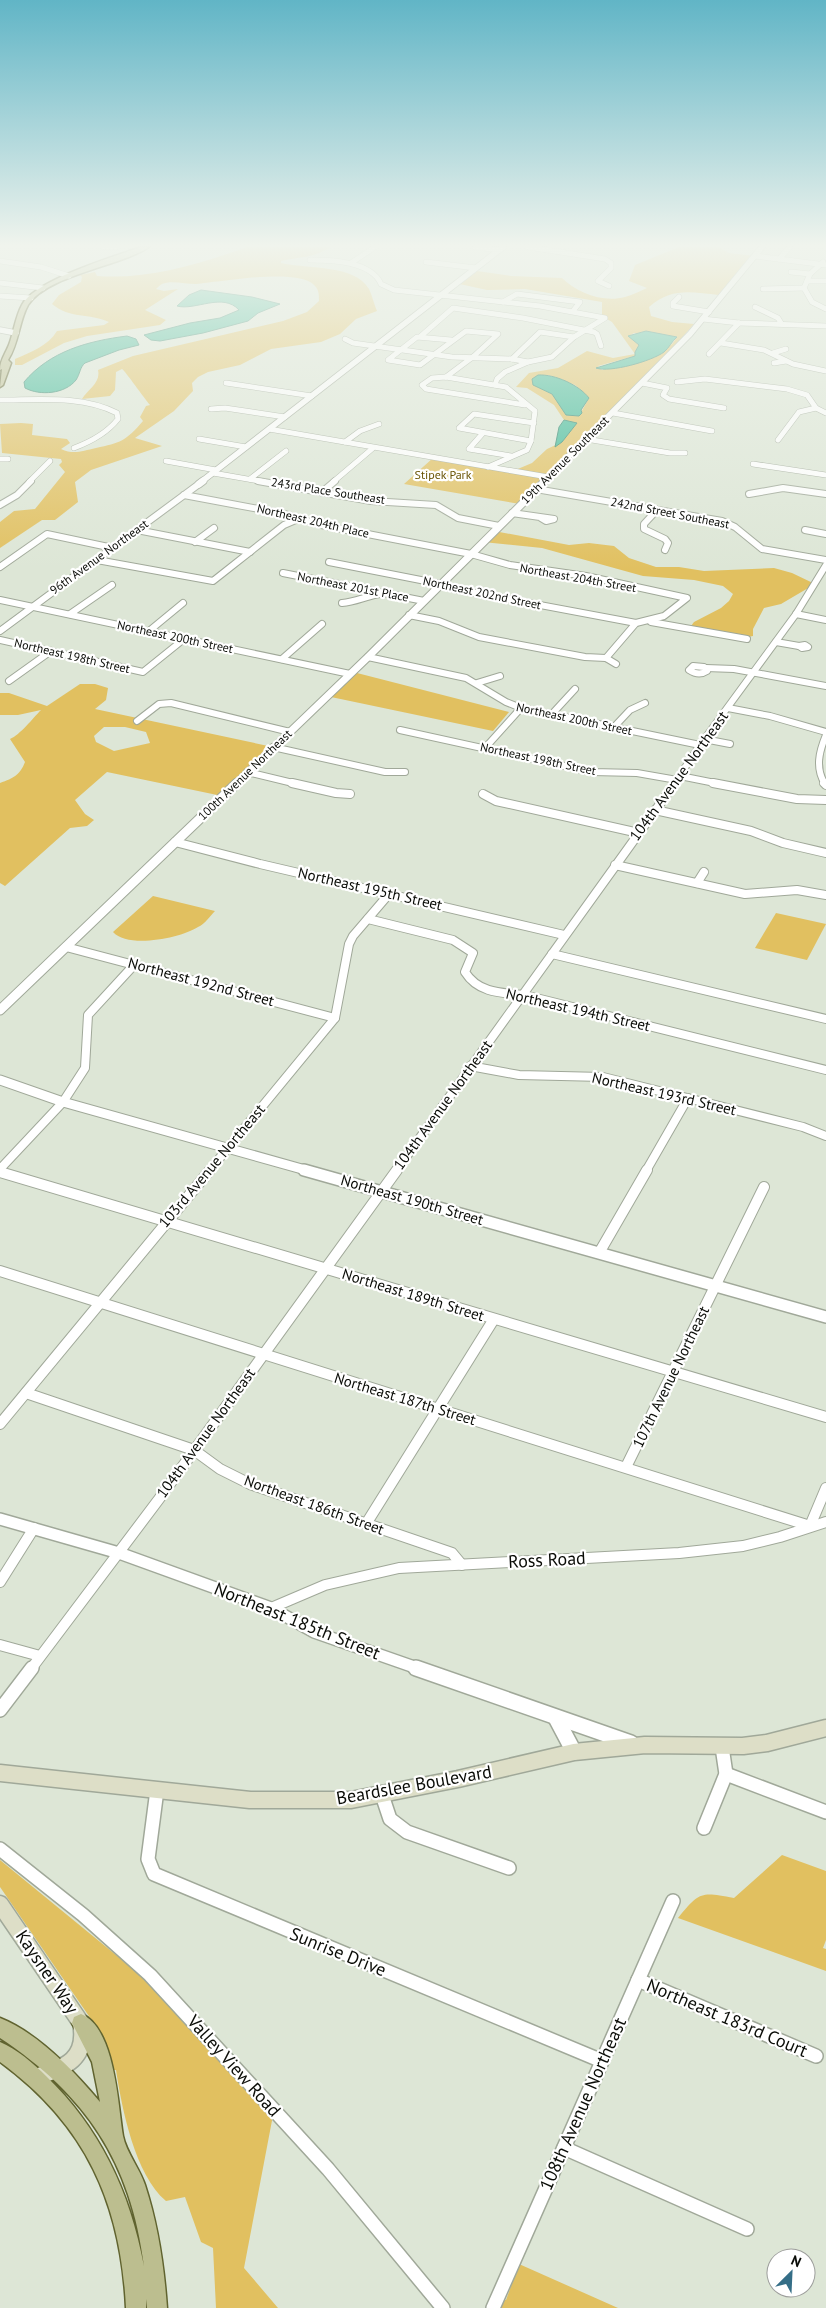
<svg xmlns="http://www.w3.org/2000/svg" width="826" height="2308" viewBox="0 0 826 2308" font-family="'PT Sans',sans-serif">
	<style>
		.green { fill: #e1c060; fill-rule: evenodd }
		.water { fill: #38b794; stroke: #2a846a }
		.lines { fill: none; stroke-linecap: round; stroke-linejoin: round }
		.minor-far4-casing { stroke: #a0a899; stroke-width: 6 }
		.minor-far3-casing { stroke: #a0a899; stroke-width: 8 }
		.minor-far2-casing { stroke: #a0a899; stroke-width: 10 }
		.minor-far1-casing { stroke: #a0a899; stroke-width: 12 }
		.minor-casing { stroke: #a0a899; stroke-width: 16 }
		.tertiary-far4-casing { stroke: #a0a899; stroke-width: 7 }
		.tertiary-far3-casing { stroke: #a0a899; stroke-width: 9 }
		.tertiary-far2-casing { stroke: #a0a899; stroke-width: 11 }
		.tertiary-far1-casing { stroke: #a0a899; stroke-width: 14 }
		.tertiary-casing { stroke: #a0a899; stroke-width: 18 }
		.secondary-casing { stroke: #a0a899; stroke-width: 19 }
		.primary-casing { stroke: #60632f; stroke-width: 3 }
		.minor-far4 { stroke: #fff; stroke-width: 5 }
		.minor-far3 { stroke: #fff; stroke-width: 6 }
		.minor-far2 { stroke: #fff; stroke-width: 8 }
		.minor-far1 { stroke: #fff; stroke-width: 10 }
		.minor { stroke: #fff; stroke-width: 13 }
		.tertiary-far4 { stroke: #fff; stroke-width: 5.5 }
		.tertiary-far3 { stroke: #fff; stroke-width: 7 }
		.tertiary-far2 { stroke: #fff; stroke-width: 9 }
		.tertiary-far1 { stroke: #fff; stroke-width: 11 }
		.tertiary { stroke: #fff; stroke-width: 15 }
		.secondary { stroke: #dddec7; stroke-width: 16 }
		.primary { fill: #bcbe8f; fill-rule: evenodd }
		.labels { text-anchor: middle; stroke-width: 4.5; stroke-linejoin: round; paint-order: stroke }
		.far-street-label { font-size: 12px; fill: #0a0c07; stroke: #fff }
		.far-park-label { font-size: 12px; fill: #6a5405; stroke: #fff }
		.street-label { font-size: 15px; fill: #0a0c07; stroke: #fff }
		.near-street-label { font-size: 18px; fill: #0a0c07; stroke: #fff }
	</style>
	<rect width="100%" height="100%" fill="#dde6d6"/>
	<g class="green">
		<path d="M247,247h84c-21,12 -28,9 -50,14v2c24,6 74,1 88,26 3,6 5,15 8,22l-21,8 -16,15 -19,8 -50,7 -31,16 -32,7 -10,5 -6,6 1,8 -19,20 -39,27 27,8 -71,24 -16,12 3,20 -23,18h-13l-42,28v-26l14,-11 21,-2 30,-37 -6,-7 3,-3 -1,-3 -59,-6 -2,-29 21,-1 12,1 -1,11 35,4 3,4 -9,6c13,6 21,2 35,-1 24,-5 30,-7 47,-27l-3,-4 6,-11 4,-1c-6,-7 -24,-33 -28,-36l-6,3 -1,18 -5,6 -28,3c6,-10 19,-16 16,-29l35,-14 150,-35 24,-9 12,-11c0,-7 0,-12 -6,-17 -18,-16 -93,-2 -117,0 -11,0 -25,-4 -34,0 -2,1 -5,4 -6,5l8,2 14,-2 -33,21 21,10 -6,5 -73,11 -23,7 -42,22h-7v-6c16,-7 33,-13 42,-28l47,-6 5,-3c-20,-9 -39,-3 -57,-18l7,-9 22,-13 1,-5 -2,-2 15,-3 2,4c50,4 103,-12 150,-29z"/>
		<path d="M679,247h40l10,6 26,3 -36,39c-28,-3 -47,-8 -70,12l2,9 21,6 22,2 -52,59 -122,121 -116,-20 29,-26 80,13 19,-8 15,-14 15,-7 14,-19 -12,-3 -10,-15 -27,-17 -11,-1 13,-14 29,-5 29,-17 26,7 22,-4 -23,-32 -10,-6v-14l-77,-13 -38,1 -32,-7 15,-13 41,6 51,2c15,15 41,25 63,19 7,-2 15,-6 22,-9l-18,-7 6,-16zM634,333l43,4 -5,7 -70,26 -4,-4 37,-10v-4l4,-7 -10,-9zM548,375l27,10 14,13 -10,18 -13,-1 -14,-21 -15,-7z"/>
		<path d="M494,531l75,14 20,-2 25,3 15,12 27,9h23l25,4 70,-3 18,5 23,11 -34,20 -17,4 -11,21v7l-11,2 -51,-12 3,-4 27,-14 8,-7 4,-7 -10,-8 -29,-6 -51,-4 -101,-28 -59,-6z"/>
		<path d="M357,673l152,39 -16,19 -162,-34z"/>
		<path d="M80,684h15l13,4 -2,12 -11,9 178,38 -51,49 -115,-24 -32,28 10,14 9,6 -7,6 -17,2 -65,58 -5,-3v-100c14,-5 20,-8 25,-21l-15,-23c10,-4 23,-21 31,-29l-23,5h-18v-22h9l38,13zM104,727h21l21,5 4,11 -36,8 -18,-9 -2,-6z"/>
		<path d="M153,896l62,15c-5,5 -10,13 -17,16 -17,11 -70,22 -85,5z"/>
		<path d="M776,913l50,11 -19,36 -52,-12z"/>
		<path d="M782,1855l44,16v69l-3,8 3,1v22l-148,-53c22,-27 23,-26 56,-20z"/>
		<path d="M0,1860l138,113 136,137 -30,158 34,40h-62l-3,-60 -12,-6 -16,-45 -19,4c-31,-26 -44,-92 -50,-131h-4l-8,-32 -104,-151z"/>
		<path d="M519,2264l99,44h-125l3,-8h10z"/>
	</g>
	<g class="water">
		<path d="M201,290l51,7 28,7 -22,9 -10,8 -45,12 -43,8 -9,-1 -7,-5 46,-12 30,-5 19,-8c-16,-18 -44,1 -62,-4l12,-11z"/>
		<path d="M646,331l31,6c-5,4 -8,11 -13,15 -12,9 -54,21 -68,16l39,-12v-4l4,-7 -11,-9z"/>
		<path d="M127,336l9,3 3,6 -20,5 -34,13c-5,4 -5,11 -9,17 -11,14 -36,16 -51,8l-1,-6c26,-31 64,-41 103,-46z"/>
		<path d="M538,375c17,-1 41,10 51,23l-8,12 1,3 -3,3 -13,-1 -14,-21 -19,-9 -1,-6z"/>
		<path d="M564,420l13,3 -15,19 -7,5 4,-20z"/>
	</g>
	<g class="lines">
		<defs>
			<g id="minor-far4">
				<path d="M104,247h13"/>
				<path d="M475,247l24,3"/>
				<path d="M528,247l77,12 6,4v5l-13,13 11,5"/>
				<path d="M755,256l71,9"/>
				<path d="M779,259l11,-12"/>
				<path d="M310,260c21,0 61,1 71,24l13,6 146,16 65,12 -31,19 -22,20 -24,5 -23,10 -8,7 -2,6"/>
				<path d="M0,261l41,6 28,9"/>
				<path d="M426,262l50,6"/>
				<path d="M823,262l-13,12 -6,14 8,14 14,7"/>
				<path d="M351,263l24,-16"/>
				<path d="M791,272l19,2"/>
				<path d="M807,281h19"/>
				<path d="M0,283l43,5"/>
				<path d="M763,289l41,-1"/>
				<path d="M0,296l31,2"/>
				<path d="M679,297l-6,6v3l36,6"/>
				<path d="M503,302l14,-8 63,8 -7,9"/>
				<path d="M755,307l23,11 3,5"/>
				<path d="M703,319l36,4 87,3"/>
				<path d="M421,336l32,-28 70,10 71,14 3,2 4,12"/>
				<path d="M345,339l8,4 99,14 60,2 16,3"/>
				<path d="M721,343l43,7 29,14 33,7"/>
				<path d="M773,353l13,-4"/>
				<path d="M709,354l30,-31"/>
				<path d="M512,359l28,-27 34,5"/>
				<path d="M774,363l12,-2"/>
				<path d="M446,377l28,-21 24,-22 -32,-3 -46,34 -32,-5 29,-23 34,3"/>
				<path d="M677,382l28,-3 82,10 20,6 9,13 10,5"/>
				<path d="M226,383l86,13"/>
				<path d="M642,383l25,5 -4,7 6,4 55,9"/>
				<path d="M0,400c38,0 82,-5 117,13l1,6c-11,14 -28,23 -44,29"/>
				<path d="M211,409l14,-1 60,9"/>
				<path d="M613,413l99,18"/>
				<path d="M269,429l279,48"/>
				<path d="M483,433l-14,16 42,7"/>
				<path d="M199,439l47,8"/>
				<path d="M586,439l84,14h15"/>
				<path d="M778,440l21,-28 17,-4"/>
				<path d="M531,441l-72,-13 15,-14 60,9"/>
				<path d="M345,442l15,-11 19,-7"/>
				<path d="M0,459h8"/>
				<path d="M166,461l50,9"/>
				<path d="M753,464l73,11"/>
				<path d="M488,467l39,-17 4,-9 4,-30 -29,-24 -60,-10 -14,1 -10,7 4,4 99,16"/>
				<path d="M213,473l52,9"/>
				<path d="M250,479l36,-28"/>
				<path d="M29,482l21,-21"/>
				<path d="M333,482l40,-34"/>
			</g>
			<g id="minor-far3">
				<path d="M258,481l113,20 65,4 22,13 41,8"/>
				<path d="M536,489l186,32 13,6 27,22 64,11"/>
				<path d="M322,492l13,-11"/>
				<path d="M749,494l34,-6 43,6"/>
				<path d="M184,495l101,19 36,11 150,29 39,11 76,11 101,22 -23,18 -28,7 -30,35"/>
				<path d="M0,505l17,-10 14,-14"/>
				<path d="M657,510l-13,14v5l21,10 3,4 -3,7"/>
				<path d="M512,513l42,6 -8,2 -5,-3"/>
				<path d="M137,530l113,22"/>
				<path d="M805,530l21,4"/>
				<path d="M195,542l19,-14"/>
				<path d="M97,560l116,21 71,-56 14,-6"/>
				<path d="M329,562l112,22 8,4 187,35"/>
				<path d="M0,567l47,-33 66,14"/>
				<path d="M283,573l141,28"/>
				<path d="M0,600l350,74"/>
				<path d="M342,603c14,-1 24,-7 38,-9"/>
				<path d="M70,614l42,-29"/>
				<path d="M796,614l30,6"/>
				<path d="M409,615l30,6 40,16 106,20 21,1 10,6"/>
				<path d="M651,622l96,17"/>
				<path d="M0,631l199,-147"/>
				<path d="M149,631l34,-28"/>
				<path d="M0,640l143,32 41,-33"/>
				<path d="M776,642l23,4"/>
				<path d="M805,645l3,2 -6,1 -3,-2z"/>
				<path d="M368,657l98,21 40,24 15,6 179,37"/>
				<path d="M282,659l40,-35"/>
				<path d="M693,666l11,1 3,4c-6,4 -12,3 -18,-1z"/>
				<path d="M706,668l28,1 92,17"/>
				<path d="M9,681l42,-30"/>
				<path d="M477,683l23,-7"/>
				<path d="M728,708l42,8 56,16"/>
				<path d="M552,714l23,-25"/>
				<path d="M137,721l22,-17 12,-1 119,29"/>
				<path d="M614,727l16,-17 15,-7"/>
				<path d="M400,730l192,42 45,1 40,7"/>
				<path d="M704,739l26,5"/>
				<path d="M273,747l112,25h20"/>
				<path d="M485,748l36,-40"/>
				<path d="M247,772l50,12"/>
				<path d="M680,776l40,8"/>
				<path d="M674,784l26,-39 96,-131 30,-49"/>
				<path d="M825,784c-10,-16 -6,-32 1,-49"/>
			</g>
			<g id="minor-far2">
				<path d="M292,783l44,10 14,1"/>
				<path d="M713,783l84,16 29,1"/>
				<path d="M824,783l2,2"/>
				<path d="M483,794l13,7 143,32"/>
				<path d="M655,810l96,21 32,12 43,10"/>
				<path d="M175,842l85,22 304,71"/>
				<path d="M615,865l130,29 52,-4 29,5"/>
				<path d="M697,883l7,-11"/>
				<path d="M368,919l85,21 20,13 -8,19c13,21 36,21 59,23l302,75"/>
				<path d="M66,947l269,71"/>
				<path d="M552,954l274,65"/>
				<path d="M470,1066l49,9 84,2 200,50 23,9"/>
				<path d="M0,1169l63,-67 22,-34 3,-53 46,-50"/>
				<path d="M209,1171l126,-153 14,-74 4,-8 36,-42"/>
				<path d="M396,1171l279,-388"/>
				<path d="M646,1171l42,-73"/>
			</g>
			<g id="minor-far1">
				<path d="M0,1172l826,245"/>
				<path d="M599,1253l48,-83"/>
				<path d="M0,1271l810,255 16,-38"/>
				<path d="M26,1393l168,57 26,19 30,15 202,69 10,12"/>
				<path d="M0,1424l210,-254"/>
				<path d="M626,1467l138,-280"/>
				<path d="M366,1524l128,-205"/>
				<path d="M0,1582l34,-54"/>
				<path d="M271,1608l54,-23 74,-17 280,-15 64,-7 37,-9 46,-15"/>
				<path d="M0,1645l40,11"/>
				<path d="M31,1669l128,-170 238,-329"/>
			</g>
			<g id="minor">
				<path d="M0,1710l32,-42"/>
				<path d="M726,1774l100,38"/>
				<path d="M157,1790l-9,69 6,15 448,187"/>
				<path d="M382,1795l8,24 17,13 102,36"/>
				<path d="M704,1828l22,-54 -4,-27"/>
				<path d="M0,1849l83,66 67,60 178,194 115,139"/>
				<path d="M638,1980l178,76"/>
				<path d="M564,2148l183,81"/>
				<path d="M493,2308l180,-407"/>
			</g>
			<g id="tertiary-far4">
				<path d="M0,330l16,3"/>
				<path d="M201,482l302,-235"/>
				<path d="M543,482l147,-148 72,-87"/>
			</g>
			<g id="tertiary-far3">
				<path d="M199,484l4,-3"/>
				<path d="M236,784l132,-127 177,-176"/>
			</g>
			<g id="tertiary-far2">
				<path d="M0,1010l237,-227"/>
				<path d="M0,1080l63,22 246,69"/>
			</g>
			<g id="tertiary-far1">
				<path d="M304,1170l522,147"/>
				<path d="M0,1519l119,34 152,55 43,24 106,37"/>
			</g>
			<g id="tertiary">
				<path d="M416,1668l215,75"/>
				<path d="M556,1718l18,34"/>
			</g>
			<g id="secondary">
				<path d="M0,1773l250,27h101l107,-21 116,-27 71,-7 98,1 24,-3 59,-15"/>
				<path d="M0,1904l81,119c7,36 -15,44 -45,54"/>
			</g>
			<g id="primary">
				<path d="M141,247h8c-28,19 -102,28 -121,58 -9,16 -9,38 -20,55l3,3 -8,22 -3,2 2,-18 -2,1c0,-11 7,-18 10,-28 4,-12 6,-26 12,-37 13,-25 91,-48 119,-58z"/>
				<path d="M81,2014c34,13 37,92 42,122 3,16 17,33 22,49 13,40 19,80 22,123h-20l-1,-9v9h-20c-5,-105 -40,-183 -126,-246v-20c17,7 33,21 46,34 54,52 84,116 98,190 -13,-104 -58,-171 -144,-228v-20c38,15 74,53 100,84l-8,-40 -20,-39 2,-6z"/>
			</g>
		</defs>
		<use href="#minor-far4" class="minor-far4-casing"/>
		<use href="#minor-far3" class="minor-far3-casing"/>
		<use href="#minor-far2" class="minor-far2-casing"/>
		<use href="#minor-far1" class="minor-far1-casing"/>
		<use href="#minor" class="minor-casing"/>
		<use href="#tertiary-far4" class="tertiary-far4-casing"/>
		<use href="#tertiary-far3" class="tertiary-far3-casing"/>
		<use href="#tertiary-far2" class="tertiary-far2-casing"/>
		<use href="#tertiary-far1" class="tertiary-far1-casing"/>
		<use href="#tertiary" class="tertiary-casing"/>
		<use href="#secondary" class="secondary-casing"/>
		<use href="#primary" class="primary-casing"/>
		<use href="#minor-far4" class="minor-far4"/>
		<use href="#minor-far3" class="minor-far3"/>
		<use href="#minor-far2" class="minor-far2"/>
		<use href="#minor-far1" class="minor-far1"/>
		<use href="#minor" class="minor"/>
		<use href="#tertiary-far4" class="tertiary-far4"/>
		<use href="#tertiary-far3" class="tertiary-far3"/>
		<use href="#tertiary-far2" class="tertiary-far2"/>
		<use href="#tertiary-far1" class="tertiary-far1"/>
		<use href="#tertiary" class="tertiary"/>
		<use href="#secondary" class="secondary"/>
		<use href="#primary" class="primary"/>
	</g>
	<linearGradient id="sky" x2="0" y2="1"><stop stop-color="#61b5c6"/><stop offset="0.43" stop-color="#f0f4ed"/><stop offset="1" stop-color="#f0f4ed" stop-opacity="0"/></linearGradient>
	<rect width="826" height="570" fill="url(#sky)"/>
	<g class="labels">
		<g class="far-street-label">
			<text transform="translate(565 460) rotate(-45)" y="4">19th Avenue Southeast</text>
			<text transform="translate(328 491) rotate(9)" y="4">243rd Place Southeast</text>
			<text transform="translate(670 513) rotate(11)" y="4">242nd Street Southeast</text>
			<text transform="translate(313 521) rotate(13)" y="4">Northeast 204th Place</text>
			<text transform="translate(99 557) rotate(-36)" y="4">96th Avenue Northeast</text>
			<text transform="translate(578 578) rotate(10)" y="4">Northeast 204th Street</text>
			<text transform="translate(353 587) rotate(11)" y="4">Northeast 201st Place</text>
			<text transform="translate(482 593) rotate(12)" y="4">Northeast 202nd Street</text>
			<text transform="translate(175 637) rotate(12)" y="4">Northeast 200th Street</text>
			<text transform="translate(72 656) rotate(13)" y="4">Northeast 198th Street</text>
			<text transform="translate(574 719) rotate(12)" y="4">Northeast 200th Street</text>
			<text transform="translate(538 759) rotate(12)" y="4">Northeast 198th Street</text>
			<text transform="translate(245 775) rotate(-44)" y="4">100th Avenue Northeast</text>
		</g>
		<g class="far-park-label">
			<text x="443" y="479">Stipek Park</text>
		</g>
		<g class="street-label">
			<text transform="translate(679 776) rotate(-54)" y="5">104th Avenue Northeast</text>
			<text transform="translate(370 889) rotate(13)" y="5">Northeast 195th Street</text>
			<text transform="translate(201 982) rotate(15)" y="5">Northeast 192nd Street</text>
			<text transform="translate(578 1010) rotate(13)" y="5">Northeast 194th Street</text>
			<text transform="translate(664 1094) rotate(13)" y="5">Northeast 193rd Street</text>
			<text transform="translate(443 1105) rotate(-54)" y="5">104th Avenue Northeast</text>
			<text transform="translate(212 1166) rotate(-50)" y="5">103rd Avenue Northeast</text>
			<text transform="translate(412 1200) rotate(16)" y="5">Northeast 190th Street</text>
			<text transform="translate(413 1295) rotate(17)" y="5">Northeast 189th Street</text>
			<text transform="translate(671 1377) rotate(-64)" y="5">107th Avenue Northeast</text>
			<text transform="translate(405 1399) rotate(17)" y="5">Northeast 187th Street</text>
			<text transform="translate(206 1433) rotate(-54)" y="5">104th Avenue Northeast</text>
			<text transform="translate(314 1505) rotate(20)" y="5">Northeast 186th Street</text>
		</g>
		<g class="near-street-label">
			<text transform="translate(547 1560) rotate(-3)" y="6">Ross Road</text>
			<text transform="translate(297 1621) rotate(22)" y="6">Northeast 185th Street</text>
			<text transform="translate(414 1785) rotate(-10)" y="6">Beardslee Boulevard</text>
			<text transform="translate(338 1952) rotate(22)" y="6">Sunrise Drive</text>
			<text transform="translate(47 1972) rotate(56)" y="6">Kaysner Way</text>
			<text transform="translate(727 2018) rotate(23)" y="6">Northeast 183rd Court</text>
			<text transform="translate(234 2066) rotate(48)" y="6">Valley View Road</text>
			<text transform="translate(583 2104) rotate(-66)" y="6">108th Avenue Northeast</text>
		</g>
	</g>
	<g transform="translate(791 2273) rotate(24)"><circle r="24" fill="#ffffff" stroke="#9d9e9c"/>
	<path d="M0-4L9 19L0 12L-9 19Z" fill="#356e87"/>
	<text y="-8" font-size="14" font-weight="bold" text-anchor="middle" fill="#0a0c07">N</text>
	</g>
</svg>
